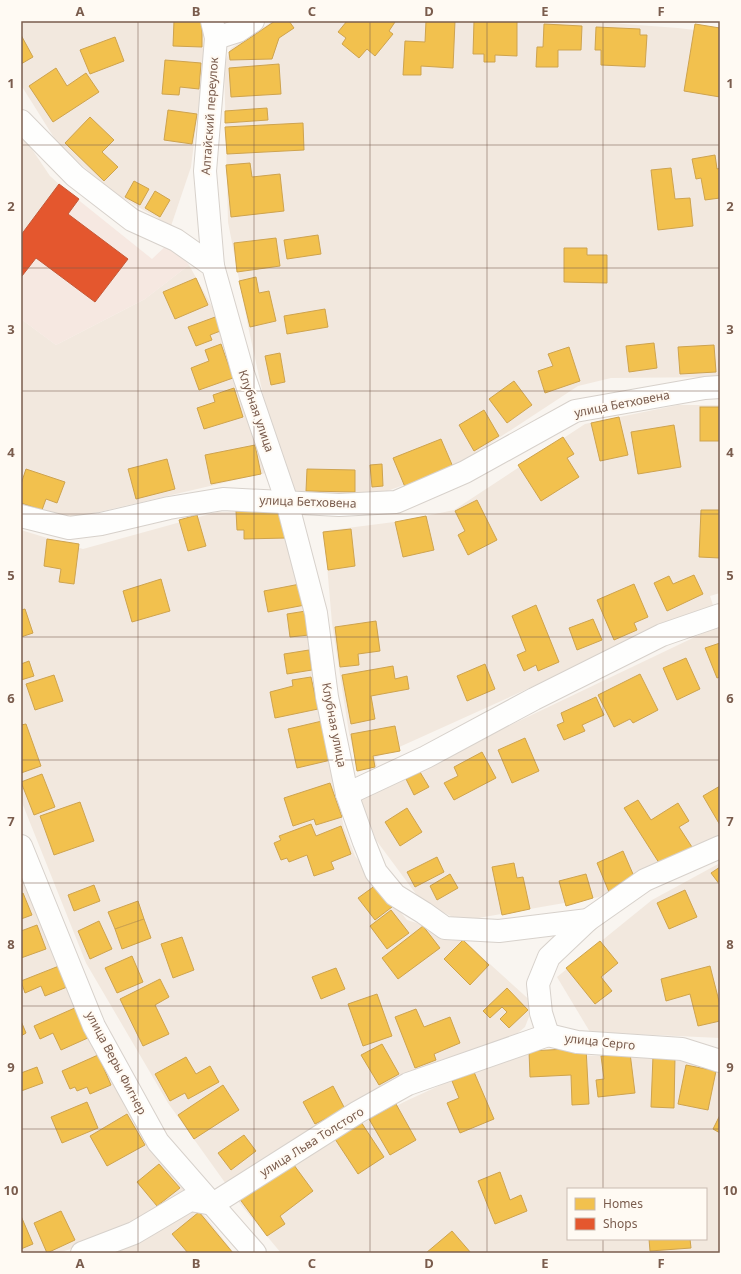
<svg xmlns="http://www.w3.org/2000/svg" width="741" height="1274" viewBox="0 0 741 1274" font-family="'Noto Sans',sans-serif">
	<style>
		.residential { fill: #f2e8de; fill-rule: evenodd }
		.commercial { fill: #f6e8e1 }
		.homes { fill: #f2c14e; stroke: #cea34e }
		.shops { fill: #e4572e; stroke: #c45837 }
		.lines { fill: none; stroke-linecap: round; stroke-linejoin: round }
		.minor-casing { stroke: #d7d1cb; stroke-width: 24 }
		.minor { stroke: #fefefd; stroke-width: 22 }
		.grid { fill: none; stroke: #7a5c4d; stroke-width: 1; stroke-opacity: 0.55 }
		.labels { text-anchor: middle; stroke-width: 4; stroke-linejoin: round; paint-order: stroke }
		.street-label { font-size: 12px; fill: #7a5c4d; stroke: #fffaf3 }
		.neatline { fill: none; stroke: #7a5c4d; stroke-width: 1.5 }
		.grid-label { font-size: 13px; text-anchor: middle; font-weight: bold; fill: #7a5c4d }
	</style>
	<rect width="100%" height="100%" fill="#f9f5f0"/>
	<g class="residential">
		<path d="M21,21h182l1,42 -13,104 -20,59 -60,-35 -53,-47 -37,-59z"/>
		<path d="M273,21h311l94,7 42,5v344l-109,1 -33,8 -122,80 -77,28 -94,1 -37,-169 -20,-104 -4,-158 7,-16z"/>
		<path d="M21,133l29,43 11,10 -40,48z"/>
		<path d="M189,265l34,61 43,147 -193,45 -52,-14v-185l35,26 89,-46z"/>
		<path d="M678,405h42v188l-10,3 3,9 -338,153 2,8 -19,6 -9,-39 -17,-110 -8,-92 78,-10 52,-11 131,-86z"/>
		<path d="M285,511l17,73 34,205 8,39 11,28 52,64 52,16 75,68 -9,23 -12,10 -72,23 -40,17 -175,107 -58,-81 -82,-140 -65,-163v-270l62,19 134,-37z"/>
		<path d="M720,625v210l-121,62 -138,24 -39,-19 -46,-62 -18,-42z"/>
		<path d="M720,863v175l-130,-6 -33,-55 95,-77z"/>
		<path d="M21,873l15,39 108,230 42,50 -13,15 -95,40 -21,6h-36z"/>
		<path d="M528,1054l119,3 73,9v187h-439l-44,-53 80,-53 89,-46 63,-29zM568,1189h138v50h-138z"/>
		<path d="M189,1209l12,2 33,42h-123z"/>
	</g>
	<path class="commercial" d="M61,186l91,73 17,-16 20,22 -44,34 -89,46 -35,-26v-85z"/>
	<g class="homes">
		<path d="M174,21h28v26l-29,-1z"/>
		<path d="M275,21h14l5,7 -15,10 -7,21 -42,1 -1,-8z"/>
		<path d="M347,21h47l1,1 -6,9 4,3 -18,22 -8,-7 -8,9 -17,-14 4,-6 -8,-6z"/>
		<path d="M426,21h29l-2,47 -32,-2v9h-18l2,-34 20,1z"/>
		<path d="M474,21h43v35l-22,-1v7h-11v-8h-11z"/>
		<path d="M544,24l38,2 -1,24h-23v17h-22l1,-20h6z"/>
		<path d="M695,24l25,4v69l-36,-6z"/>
		<path d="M596,27l44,2v6h7l-2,32 -44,-2v-15h-6z"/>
		<path d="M21,35l12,22 -12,7z"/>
		<path d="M115,37l9,24 -34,13 -10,-24z"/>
		<path d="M165,60l36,3 -2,26 -19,-2 -1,8 -17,-1z"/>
		<path d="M279,64l2,30 -50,3 -2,-29z"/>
		<path d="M56,68l11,18 19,-13 13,19 -46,30 -24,-36z"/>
		<path d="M267,108l1,12 -43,3v-12z"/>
		<path d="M168,110l29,4 -5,30 -28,-4z"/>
		<path d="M90,117l24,23 -12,12 16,15 -14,14 -39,-38z"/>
		<path d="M303,123l1,27 -77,4 -2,-27z"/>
		<path d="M715,155l2,14 3,-1v30l-15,2 -4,-22 -5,1 -4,-20z"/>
		<path d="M250,163l2,14 28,-3 4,37 -53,6 -5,-52z"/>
		<path d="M671,168l4,31 15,-1 3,28 -35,4 -7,-60z"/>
		<path d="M134,181l15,8 -9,16 -15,-8z"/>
		<path d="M155,191l15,9 -10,17 -15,-9z"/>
		<path d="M318,235l3,19 -34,5 -3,-19z"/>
		<path d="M276,238l4,28 -43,6 -3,-29z"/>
		<path d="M564,248h23v7h20v28l-43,-1z"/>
		<path d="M256,277l3,16 10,-2 7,30 -26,6 -11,-46z"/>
		<path d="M196,278l12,27 -33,14 -12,-27z"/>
		<path d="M325,309l3,18 -41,7 -3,-18z"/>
		<path d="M218,316l5,14 -13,5 2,5 -16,6 -8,-19z"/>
		<path d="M654,343l3,25 -28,4 -3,-26z"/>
		<path d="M221,344l12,34 -34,12 -8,-22 18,-7 -4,-11z"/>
		<path d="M714,345l2,27 -36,2 -2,-27z"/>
		<path d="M569,347l11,34 -35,12 -7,-22 15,-5 -5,-12z"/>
		<path d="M280,353l5,29 -14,3 -6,-29z"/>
		<path d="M514,381l18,24 -25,18 -18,-24z"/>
		<path d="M234,388l9,29 -39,12 -7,-21 18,-6 -2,-7z"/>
		<rect x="700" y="407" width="20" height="34"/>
		<path d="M484,410l15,26 -25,15 -15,-26z"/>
		<path d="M619,417l9,38 -28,6 -9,-38z"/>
		<path d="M674,425l7,42 -43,7 -7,-42z"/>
		<path d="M563,437l11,17 -7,4 12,19 -38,24 -23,-36z"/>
		<path d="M441,439l12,28 -48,20 -12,-29z"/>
		<path d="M255,445l6,29 -50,10 -6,-29z"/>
		<path d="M167,459l8,30 -39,10 -8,-30z"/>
		<path d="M382,464l1,22 -11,1 -2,-22z"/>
		<path d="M26,469l39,13 -8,21 -11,-4 -4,11 -21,-7v-19z"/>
		<path d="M307,469l48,1v22l-49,-1z"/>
		<path d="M477,500l20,40 -29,15 -10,-20 7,-4 -10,-20z"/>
		<path d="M286,510v28l-42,1v-9h-7l-1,-19z"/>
		<path d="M701,510h19v48l-21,-1z"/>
		<path d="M197,515l9,31 -18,5 -9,-31z"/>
		<path d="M426,516l8,34 -31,7 -8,-35z"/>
		<path d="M351,529l4,37 -27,4 -5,-38z"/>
		<path d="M47,539l32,5 -5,40 -15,-2 2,-13 -17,-3z"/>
		<path d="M694,575l9,19 -36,17 -13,-28 15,-7 4,8z"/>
		<path d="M161,579l9,32 -38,11 -9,-31z"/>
		<path d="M300,584l5,21 -37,7 -4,-21z"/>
		<path d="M634,584l14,33 -14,6 3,7 -23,10 -17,-40z"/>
		<path d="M536,605l23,57 -21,9 -2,-6 -12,6 -7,-16 9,-4 -14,-35z"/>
		<path d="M25,609l8,24 -12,4v-27z"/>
		<path d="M306,611l3,24 -19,2 -3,-23z"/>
		<path d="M593,619l9,21 -25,10 -8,-22z"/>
		<path d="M376,621l4,30 -22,3 1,11 -19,2 -5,-40z"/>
		<path d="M720,643v34l-3,1 -12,-30z"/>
		<path d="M309,650l3,20 -25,4 -3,-20z"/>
		<path d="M686,658l14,31 -23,11 -14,-32z"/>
		<path d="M29,661l5,15 -13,4v-16z"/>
		<path d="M485,664l10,25 -28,12 -10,-25z"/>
		<path d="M393,666l2,13 12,-3 2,13 -38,7 4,23 -24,5 -9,-49z"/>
		<path d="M640,674l18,36 -25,13 -3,-4 -16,8 -16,-32z"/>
		<path d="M54,675l9,26 -28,9 -9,-26z"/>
		<path d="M311,677l7,32 -43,9 -5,-26 23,-6 -1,-6z"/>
		<path d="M596,697l8,18 -22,10 3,6 -21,9 -7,-15 7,-3 -3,-9z"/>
		<path d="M322,721l9,39 -34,8 -9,-39z"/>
		<path d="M26,724l15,42 -20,7v-48z"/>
		<path d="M395,726l5,25 -27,5 2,11 -18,4 -6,-37z"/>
		<path d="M525,738l14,33 -27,12 -14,-33z"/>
		<path d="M482,752l14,26 -42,22 -10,-17 14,-7 -4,-9z"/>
		<path d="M420,772l9,15 -15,8 -8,-16z"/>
		<path d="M42,774l13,33 -21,8 -13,-33z"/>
		<path d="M330,783l12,34 -26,8 -2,-6 -21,7 -9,-28z"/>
		<path d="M720,786v39l-17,-29z"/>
		<path d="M638,800l13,20 27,-17 11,18 -10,6 13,20 -31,19 -37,-58z"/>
		<path d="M80,802l14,39 -40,14 -14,-39z"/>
		<path d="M407,808l15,24 -22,14 -15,-24z"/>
		<path d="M311,824l5,12 25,-10 10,28 -20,8 3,7 -20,7 -7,-21 -18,7 -2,-4 -6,2 -7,-17 7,-3 -2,-4z"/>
		<path d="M623,851l13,30 -27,11 -12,-29z"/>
		<path d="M437,857l7,15 -29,15 -8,-15z"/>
		<path d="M514,863l3,15 6,-1 7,32 -28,6 -10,-48z"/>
		<path d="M720,867v18l-9,-12z"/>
		<path d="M450,874l8,14 -21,12 -7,-14z"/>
		<path d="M586,874l7,24 -27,8 -7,-25z"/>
		<path d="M94,885l6,16 -26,10 -6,-16z"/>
		<path d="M376,885l16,22 -17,13 -17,-22z"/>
		<path d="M685,890l12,27 -28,12 -12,-26z"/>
		<path d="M23,893l9,22 -11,4v-25z"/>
		<path d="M138,901l6,18 -29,10 -7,-17z"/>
		<path d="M391,910l18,23 -22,16 -17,-23z"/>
		<path d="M144,919l7,19 -29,11 -7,-20z"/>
		<path d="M99,921l13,28 -22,10 -12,-28z"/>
		<path d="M37,925l9,24 -25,9v-27z"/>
		<path d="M423,926l17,22 -42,31 -16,-21z"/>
		<path d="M182,937l12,33 -21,8 -12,-34z"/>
		<path d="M463,940l26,25 -19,20 -26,-26z"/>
		<path d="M600,941l18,22 -17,14 11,14 -17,13 -29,-36z"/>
		<path d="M132,956l11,26 -26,11 -12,-25z"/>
		<path d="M59,966l8,21 -22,9 -4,-10 -16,7 -4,-12z"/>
		<path d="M710,966l10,39v16l-22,5 -8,-32 -24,7 -5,-22z"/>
		<path d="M336,968l9,21 -24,10 -9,-22z"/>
		<path d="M160,979l9,18 -14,8 14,29 -26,12 -23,-47z"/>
		<path d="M507,988l21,22 -19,18 -9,-9 7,-7 -5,-5 -12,11 -7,-7z"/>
		<path d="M377,994l15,42 -29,10 -15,-42z"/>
		<path d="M77,1007l13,30 -29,13 -8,-17 -13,6 -6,-13z"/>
		<path d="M416,1009l8,18 26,-10 10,26 -26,11 2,6 -21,8 -20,-51z"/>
		<path d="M21,1021l5,12 -5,3z"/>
		<path d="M382,1044l17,30 -20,11 -18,-30z"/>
		<path d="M586,1048l3,56 -17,1 -1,-30 -41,2 -1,-26z"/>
		<path d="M630,1053l5,40 -37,4 -2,-17 8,-1 -3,-23z"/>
		<path d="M98,1055l13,30 -21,9 -3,-7 -10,4 -2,-4 -5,2 -8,-18z"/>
		<path d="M653,1056l22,1 -1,51 -23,-1z"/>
		<path d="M186,1057l10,17 14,-8 9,16 -31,17 -3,-6 -15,8 -15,-27z"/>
		<path d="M686,1065l30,6 -8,39 -30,-6z"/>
		<path d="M37,1067l6,16 -22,8v-18z"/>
		<path d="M474,1072l20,47 -34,14 -13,-30 12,-5 -7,-17z"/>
		<path d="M223,1085l16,25 -45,29 -16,-24z"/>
		<path d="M333,1086l12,23 -30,15 -12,-22z"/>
		<path d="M87,1102l11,26 -36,15 -11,-26z"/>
		<path d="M396,1104l20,36 -26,15 -21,-36z"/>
		<path d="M127,1114l18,31 -38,21 -17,-30z"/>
		<path d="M720,1115v18l-7,-4z"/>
		<path d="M361,1122l23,35 -26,17 -23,-35z"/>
		<path d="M244,1135l12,16 -25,19 -13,-17z"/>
		<path d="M291,1161l22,30 -33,25 5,8 -18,12 -28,-38z"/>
		<path d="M159,1164l21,24 -23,18 -20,-24z"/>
		<path d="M500,1172l10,28 11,-5 6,16 -32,13 -17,-43z"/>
		<path d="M61,1211l14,29 -28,13 -13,-30z"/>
		<path d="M199,1212l34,41h-45l-16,-19z"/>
		<path d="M21,1216l12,28 -12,5z"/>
		<path d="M452,1231l19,22h-45z"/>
		<path d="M649,1239h41l1,9 -41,3z"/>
	</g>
	<path class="shops" d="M59,184l20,15 -11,15 60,45 -33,43 -59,-44 -14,18 -1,-1v-40z"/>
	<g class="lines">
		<defs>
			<g id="minor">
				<path d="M212,21l4,17 -11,133 8,95"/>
				<path d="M216,38l22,-7 15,-10"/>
				<path d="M21,121l54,55 57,44 44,20 37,26 30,107 44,129 29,111 11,84 20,97 17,48 12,30 19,23 29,18 21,15 54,3 89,-11"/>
				<path d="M21,516l48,12 32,-4 68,-16 54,-9 116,6 57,-3 69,-30 110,-61 130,-23 15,-1"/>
				<path d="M347,794l79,-37 108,-58 128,-64 58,-20"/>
				<path d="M21,846l73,180 64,116 97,111"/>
				<path d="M548,1035l-7,-22 -3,-29 11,-27 39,-37 57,-40 75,-33"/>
				<path d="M548,1035l29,7 105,7 38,12"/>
				<path d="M82,1253l52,-20 56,-33 23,4 145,-92 50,-28 140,-49"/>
			</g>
		</defs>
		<use href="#minor" class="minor-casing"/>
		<use href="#minor" class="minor"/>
	</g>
	<path class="grid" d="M138,21v1232M254,21v1232M370,21v1232M487,21v1232M603,21v1168M21,145h699M21,268h699M21,391h699M21,514h699M21,637h699M21,760h699M21,883h699M21,1006h699M21,1129h699M603,1239v14"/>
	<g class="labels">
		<g class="street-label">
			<text transform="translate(210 116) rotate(-86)" y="4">Алтайский переулок</text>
			<text transform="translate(622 404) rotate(-11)" y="4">улица Бетховена</text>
			<text transform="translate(256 411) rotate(71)" y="4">Клубная улица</text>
			<text transform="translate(308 502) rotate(2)" y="4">улица Бетховена</text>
			<text transform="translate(334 725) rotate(79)" y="4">Клубная улица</text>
			<text transform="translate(600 1042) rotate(6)" y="4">улица Серго</text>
			<text transform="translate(116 1063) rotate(62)" y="4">улица Веры Фигнер</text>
			<text transform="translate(312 1142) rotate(-32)" y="4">улица Льва Толстого</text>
		</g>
	</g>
	<rect width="741" height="1274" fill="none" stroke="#fffaf3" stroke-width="44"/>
	<rect x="567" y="1188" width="140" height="52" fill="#fffaf3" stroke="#cabbb1"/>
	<rect x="575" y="1198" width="20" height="12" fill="#f2c14e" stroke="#cabbb1"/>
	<text x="603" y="1208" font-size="12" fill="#7a5c4d">Homes</text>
	<rect x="575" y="1218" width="20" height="12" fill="#e4572e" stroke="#cabbb1"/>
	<text x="603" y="1228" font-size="12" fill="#7a5c4d">Shops</text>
	<rect x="22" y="22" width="697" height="1230" class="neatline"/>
	<g class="grid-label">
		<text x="80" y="16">A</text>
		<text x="196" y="16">B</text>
		<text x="312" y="16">C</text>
		<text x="429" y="16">D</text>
		<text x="545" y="16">E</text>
		<text x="661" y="16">F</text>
		<text x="11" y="88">1</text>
		<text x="730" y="88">1</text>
		<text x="11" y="211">2</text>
		<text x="730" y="211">2</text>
		<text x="11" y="334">3</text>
		<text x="730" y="334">3</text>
		<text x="11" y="457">4</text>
		<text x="730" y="457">4</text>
		<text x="11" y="580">5</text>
		<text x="730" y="580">5</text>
		<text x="11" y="703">6</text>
		<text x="730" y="703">6</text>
		<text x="11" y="826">7</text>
		<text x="730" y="826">7</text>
		<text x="11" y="949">8</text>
		<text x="730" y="949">8</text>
		<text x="11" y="1072">9</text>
		<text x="730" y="1072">9</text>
		<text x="11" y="1195">10</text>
		<text x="730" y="1195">10</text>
		<text x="80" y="1268">A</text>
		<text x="196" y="1268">B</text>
		<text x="312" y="1268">C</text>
		<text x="429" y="1268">D</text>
		<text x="545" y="1268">E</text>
		<text x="661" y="1268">F</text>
	</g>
</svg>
